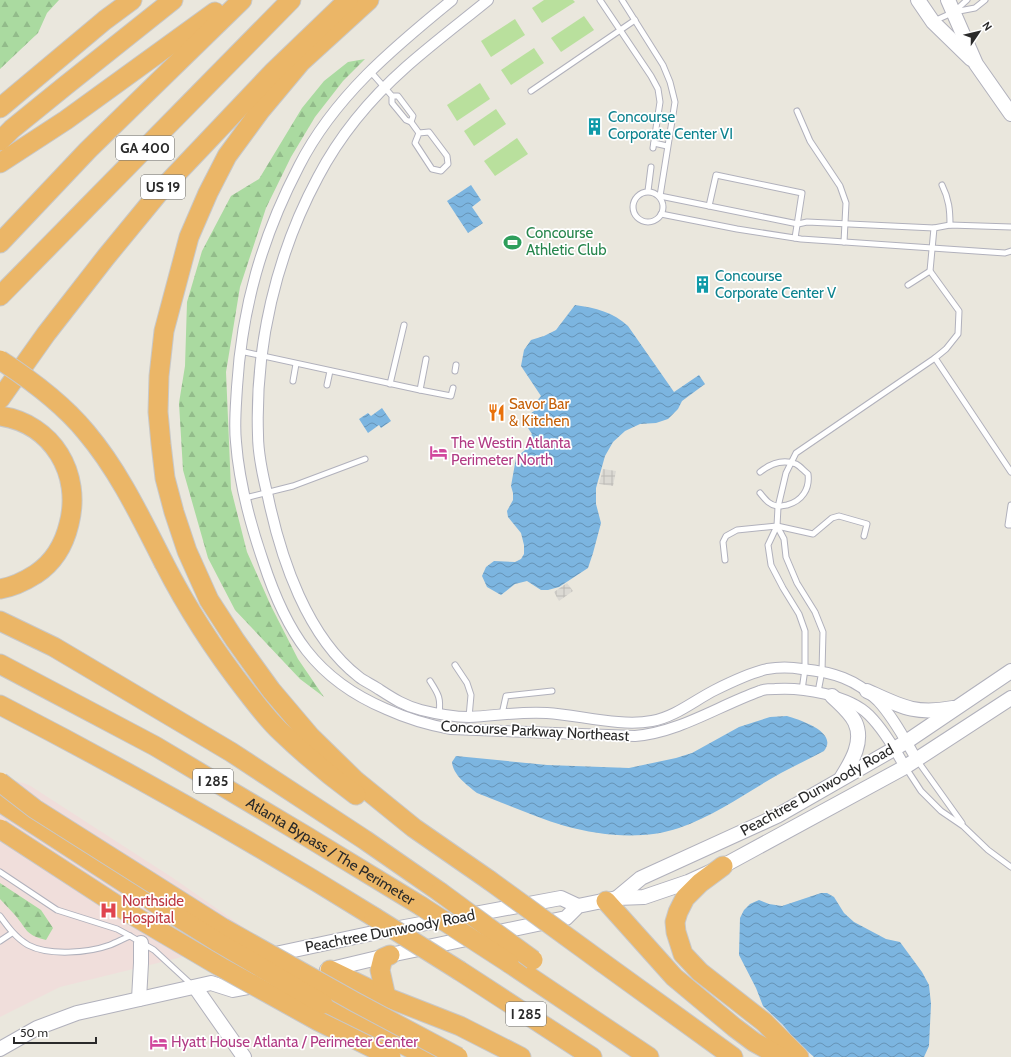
<svg xmlns="http://www.w3.org/2000/svg" width="1011" height="1057" font-family="Cabin,sans-serif">
<style>
.medical{fill:#f0dedb}
.forest{fill:url(#forest-firs)}
.pitch{fill:#b9e09d}
.plaza{fill:url(#plaza-grid)}
.water{fill:url(#water-waves)}
.lines{fill:none;stroke-linecap:round;stroke-linejoin:round}
.service-casing{stroke:#b1b1bc;stroke-width:7}
.minor-casing{stroke:#b1b1bc;stroke-width:12}
.secondary-casing{stroke:#b1b1bc;stroke-width:16}
.motorway-casing{stroke:#c8c8c8;stroke-width:21}
.service{stroke:#fff;stroke-width:5}
.minor{stroke:#fff;stroke-width:10}
.secondary{stroke:#fff;stroke-width:14}
.motorway{stroke:#ebb667;stroke-width:19}
.motorway-bridge-casing{stroke:#c8c8c8;stroke-width:21;stroke-linecap:butt}
.motorway-bridge{stroke:#ebb667;stroke-width:19}
.labels{text-anchor:middle;stroke-width:3.5;stroke-linejoin:round;paint-order:stroke}
.shield{fill:#fff;stroke:#6a6a6a;stroke-width:1}
.shield-label{font-size:14px;font-weight:bold;fill:#2a2a2a}
.culture-label{font-size:15px;fill:#0d838f;stroke:#fff;text-anchor:start}
.leisure-label{font-size:15px;fill:#27864d;stroke:#fff;text-anchor:start}
.food-label{font-size:15px;fill:#c56008;stroke:#fff;text-anchor:start}
.hotel-label{font-size:15px;fill:#b23c85;stroke:#fff;text-anchor:start}
.street-label{font-size:15px;fill:#2a2a2a;stroke:#fff}
.health-label{font-size:15px;fill:#be3a42;stroke:#fff;text-anchor:start}
</style>
<defs>
<pattern id="forest-firs" width="22" height="20" patternUnits="userSpaceOnUse"><rect width="22" height="20" fill="#aadaa0"/><path d="M5 1l3.5 6h-7zM16 11l3.5 6h-7z" fill="#92bb8a"/></pattern>
<pattern id="plaza-grid" width="8" height="8" patternUnits="userSpaceOnUse"><rect width="8" height="8" fill="#dbd9d3"/><path d="M0 4h8M4 0v8" fill="none" stroke="#bcbab5"/></pattern>
<pattern id="water-waves" width="16" height="10" patternUnits="userSpaceOnUse"><rect width="16" height="10" fill="#7cb5e0"/><path d="M0 5q4-4 8 0t8 0" fill="none" stroke="#6693b6"/></pattern>
</defs>
<rect width="100%" height="100%" fill="#eae7dd"/>
<path class="medical" d="M0 776 29 785 173 878 263 941 234 950 182 957 60 987 0 1017Z"/>
<g class="forest">
<path d="M0 0H59L47 13 38 33 0 69Z"/>
<path d="M365 59 343 81 315 117 291 157 266 208 240 287 226 372 231 489 247 552 271 606 298 659 324 697 300 679 235 610 208 558 183 470 179 403 185 366 187 302 202 251 231 196 259 179 302 108 324 81 348 62Z"/>
<path d="M0 883 41 910 53 928 46 940C25 935 27 929 15 915 10 910 5 904 0 899Z"/>
</g>
<g class="pitch">
<path d="M544 0H573L575 2 542 23 532 8Z"/>
<path d="M584 16 594 30 561 52 551 38Z"/>
<path d="M515 19 525 35 491 57 481 41Z"/>
<path d="M534 48 544 63 511 85 501 70Z"/>
<path d="M480 83 490 99 457 121 447 105Z"/>
<path d="M496 109 506 124 474 146 464 131Z"/>
<path d="M517 138 528 154 495 176 484 161Z"/>
</g>
<g class="plaza">
<path d="M603 469 616 471 613 486 599 484Z"/>
<path d="M567 583 573 591 559 601 554 592Z"/>
</g>
<g class="water">
<path d="M471 185 481 200 472 207 483 223 468 233 447 201Z"/>
<path d="M575 305C596 308 613 312 628 326L674 392 699 375 705 384 682 401 678 409 668 419 656 423 640 424 625 431 613 442 605 456 596 488V504L601 523 593 553 588 568 559 587 548 590H541L527 581 515 584 501 595 487 587 482 576 486 567 494 561 515 562 521 559 524 554V545L521 533 508 517 507 511 513 500V493L511 486 516 458 525 450 527 440 532 434 528 428 534 421 530 414 538 408 535 403 541 396 521 366 524 350 531 340 544 336 556 330Z"/>
<path d="M382 408 391 421 381 428 379 425 368 433 359 419 368 413 371 416Z"/>
<path d="M787 716C800 720 839 732 824 751 810 758 795 766 781 773 747 792 716 815 679 828 644 840 601 836 565 826 535 817 506 804 477 793 467 785 453 775 452 762L456 756 547 765 629 768 676 758 692 753 739 727 770 717Z"/>
<path d="M821 893H827L834 897 844 913 854 922 886 939 900 942 922 972 929 985 931 1004 929 1046 924 1057H814L795 1040 783 1025 763 1006 756 988 739 955 740 918 744 910 750 904 759 900 769 904 782 906Z"/>
</g>
<g class="lines">
<defs>
<g id="service">
<path d="M600 0 651 76 658 89 660 102 653 148"/>
<path d="M622 0 663 65 670 82 675 102 660 196 798 224 807 222 934 228 950 225 1011 227"/>
<path d="M955 11 967 0"/>
<path d="M934 21 954 12 975 8 985 0"/>
<path d="M370 71 392 96V103L406 120 411 122 413 116 398 96H392"/>
<path d="M531 91 635 20"/>
<path d="M797 111 810 141 840 186 846 203 844 242"/>
<path d="M411 122 419 133"/>
<path d="M429 132 447 156 448 164 441 171 432 169 415 143 419 133Z"/>
<path d="M654 143 667 146"/>
<path d="M942 185C949 199 950 210 950 225"/>
<path d="M648 191 651 167"/>
<circle cx="648" cy="207" r="15"/>
<path d="M709 206 716 175 802 193 795 238"/>
<path d="M661 214 737 229 801 239 1005 253 1011 251"/>
<path d="M934 228 930 271 959 311 958 334 946 349 935 358 1011 472"/>
<path d="M908 285 930 271"/>
<path d="M240 351 420 390"/>
<path d="M426 359 420 390 451 396 453 388"/>
<path d="M455 371 456 365"/>
<path d="M293 381 296 364"/>
<path d="M390 384 404 325"/>
<path d="M327 385 330 371"/>
<path d="M760 472C770 464 783 459 796 464 800 466 804 471 808 474 810 489 802 501 787 505 784 505 780 507 777 506 769 505 765 499 760 493"/>
<path d="M245 498 293 486 365 459"/>
<path d="M1011 505 1008 525H1011"/>
<path d="M777 526 784 539 786 557 797 583 815 612 823 632 822 671 818 692"/>
<path d="M725 560 723 542 726 536 737 530 777 526 813 534 832 518 839 516 867 524 864 536"/>
<path d="M455 665 467 683 471 695 469 717"/>
<path d="M430 681C439 695 441 698 439 715"/>
<path d="M802 690 805 669V631L799 614 783 588 771 565 768 545 777 526 778 507 786 473 796 453 935 358"/>
<path d="M502 714 506 696 552 691"/>
<path d="M917 760 962 823"/>
<path d="M906 768 921 791 941 811 963 826 988 850 1011 867"/>
<path d="M0 872 57 910 117 929 130 936 154 950 192 985"/>
<path d="M0 916C8 927 16 938 28 945 49 956 88 953 110 945 117 942 123 939 130 936"/>
<path d="M0 941 12 933"/>
</g>
<g id="minor">
<path d="M452 0C393 48 334 97 299 166 262 237 242 307 237 387 236 405 234 424 236 442 239 482 250 523 263 561 286 632 315 679 386 709 408 719 428 725 451 729L635 736C680 732 718 706 760 691 764 689 770 689 775 689 802 687 849 695 869 715 884 730 895 749 905 767"/>
<path d="M488 0C461 22 432 44 406 67 371 98 340 135 318 177 276 255 255 346 258 435 258 456 263 477 268 497 281 559 307 637 359 677 364 681 371 684 377 688 391 697 404 706 421 710 437 714 453 717 469 717 495 716 521 711 547 713 579 715 620 727 652 721 675 717 695 700 715 690 731 682 750 673 767 669 779 667 790 667 802 669 833 672 856 679 878 701 894 718 905 740 917 760"/>
</g>
<g id="secondary">
<path d="M918 0 933 22 971 59"/>
<path d="M948 0 976 64 1011 114"/>
<path d="M867 691C902 707 915 715 953 708"/>
<path d="M832 696C840 704 850 712 855 722 864 741 852 761 842 777"/>
<path d="M617 898 641 878 777 816 906 742 1011 671"/>
<path d="M266 956 378 932 561 898 578 906"/>
<path d="M327 970 390 955 566 918 578 906 617 898 644 897 688 882 723 866 905 767 1011 698"/>
<path d="M195 987 244 1057"/>
<path d="M139 999 141 963V943"/>
<path d="M0 1049 37 1028 77 1013 211 983 233 990 259 985"/>
</g>
<g id="motorway">
<path d="M369 0 301 62 260 111 227 156 208 193 189 237 164 331 159 376 158 412 161 444 165 478 174 512 187 551 209 600 235 640 271 690 310 736 356 781 414 828 489 880"/>
<path d="M0 108 105 20 132 0"/>
<path d="M0 141 12 129 65 86 173 0"/>
<path d="M0 163 66 120 215 12"/>
<path d="M0 243 88 150 242 0"/>
<path d="M0 296 291 0"/>
<path d="M0 399 46 334 106 257 161 190 274 71 348 0"/>
<path d="M0 416C53 424 82 474 69 524 64 545 54 562 36 574 25 581 13 587 0 589"/>
<path d="M164 563C187 608 214 650 246 691 257 705 268 720 281 732 305 755 330 776 356 795"/>
<path d="M0 621 54 647 231 752 365 840 440 892"/>
<path id="s1" d="M0 664 155 746 306 836 421 906"/>
<path d="M0 705C128 771 252 841 374 917"/>
<path d="M0 802 160 906"/>
<path d="M723 866 700 883 685 898 678 912 675 922 676 932 683 954 700 972 764 1022 799 1057"/>
<path d="M606 901 674 977 734 1027 754 1042 781 1057"/>
<path d="M509 963 649 1057"/>
<path d="M603 963 733 1057"/>
<path d="M330 970 386 997 460 1026 521 1057"/>
<path d="M460 971 592 1057"/>
<path d="M386 997 380 970 383 958 390 955"/>
<path d="M323 1004 428 1057"/>
</g>
</defs>
<use href="#service" class="service-casing"/>
<use href="#minor" class="minor-casing"/>
<use href="#secondary" class="secondary-casing"/>
<use href="#motorway" class="motorway-casing"/>
<use href="#service" class="service"/>
<use href="#minor" class="minor"/>
<use href="#secondary" class="secondary"/>
<use href="#motorway" class="motorway"/>
<defs>
<g id="motorway-bridge">
<path d="M0 360C31 380 63 404 86 432 119 471 141 518 164 563"/>
<path d="M0 782 35 809 223 928 355 1002 458 1057"/>
<path d="M0 829 129 913 219 966 318 1021 391 1057"/>
<path d="M489 880 603 963"/>
<path d="M440 892 533 960"/>
<path d="M160 906 216 941 323 1004"/>
<path d="M421 906 509 963"/>
<path d="M374 917 460 971"/>
</g>
</defs>
<use href="#motorway-bridge" class="motorway-bridge-casing"/>
<use href="#motorway-bridge" class="motorway-bridge"/>
</g>
<defs>
<symbol id="building-bare" viewBox="-9 -9 18 18"><path d="M-4-6H4V6H1V3H-1V6H-4ZM-2.5-4.3h1.7v1.8h-1.7ZM.8-4.3h1.7v1.8H.8ZM-2.5-1h1.7V.8h-1.7ZM.8-1h1.7V.8H.8Z" fill="#0f9aa8" stroke="#fff" stroke-width="2.5" paint-order="stroke"/></symbol>
<symbol id="stadium-bare" viewBox="-9 -9 18 18"><path d="M0-5a6.5 5 0 1 0 0 10a6.5 5 0 1 0 0-10ZM-3.5-1.8h7v3.6h-7Z" fill="#2e9e5b" stroke="#fff" stroke-width="2.5" paint-order="stroke"/></symbol>
<symbol id="restaurant-bare" viewBox="-9 -9 18 18"><path d="M-5-6h1v4h1v-4h1v4h1v-4h1v5L-1.5 .5V6h-2V.5L-5-1ZM5-6V6H3V1.5H1.5Q1.5-4 5-6Z" fill="#e8710a" stroke="#fff" stroke-width="2.5" paint-order="stroke"/></symbol>
<symbol id="hotel-bare" viewBox="-9 -9 18 18"><path d="M-6-4.5h1.5V1H6V5H4.5V3h-9V5H-6ZM-4 0a1.8 1.8 0 1 1 3.6 0ZM.5 0V-2.5h3Q6-2.5 6 0Z" fill="#d1479c" stroke="#fff" stroke-width="2.5" paint-order="stroke"/></symbol>
<symbol id="hospital-bare" viewBox="-9 -9 18 18"><path d="M-5-5h3v3.5h4V-5h3V5h-3V1.5h-4V5h-3Z" fill="#e0444e" stroke="#fff" stroke-width="2.5" paint-order="stroke"/></symbol>
</defs>
<g fill-rule="evenodd">
<use href="#building-bare" x="582" y="114" width="25" height="25"/>
<use href="#stadium-bare" x="500" y="230" width="25" height="25"/>
<use href="#building-bare" x="690" y="272" width="25" height="25"/>
<use href="#restaurant-bare" x="484" y="400" width="25" height="25"/>
<use href="#hotel-bare" x="426" y="440" width="25" height="25"/>
<use href="#hospital-bare" x="96" y="898" width="25" height="25"/>
<use href="#hotel-bare" x="146" y="1030" width="25" height="25"/>
</g>
<g class="labels">
<g class="shield">
<rect x="116" y="136" width="58" height="24" rx="3"/>
<rect x="141" y="175" width="44" height="24" rx="3"/>
<rect x="193" y="769" width="40" height="24" rx="3"/>
<rect x="506" y="1002" width="40" height="24" rx="3"/>
</g>
<g class="shield-label">
<text x="145" y="153">GA 400</text>
<text x="163" y="192">US 19</text>
<text x="213" y="786">I 285</text>
<text x="526" y="1019">I 285</text>
</g>
<g class="culture-label">
<text x="608" y="122">Concourse<tspan x="608" dy="17">Corporate Center VI</tspan></text>
<text x="715" y="281">Concourse<tspan x="715" dy="17">Corporate Center V</tspan></text>
</g>
<g class="leisure-label">
<text x="526" y="238">Concourse<tspan x="526" dy="17">Athletic Club</tspan></text>
</g>
<g class="food-label">
<text x="509" y="409">Savor Bar<tspan x="509" dy="17">&amp; Kitchen</tspan></text>
</g>
<g class="hotel-label">
<text x="451" y="448">The Westin Atlanta<tspan x="451" dy="17">Perimeter North</tspan></text>
<text x="171" y="1047">Hyatt House Atlanta / Perimeter Center</text>
</g>
<g class="street-label">
<text transform="translate(535 731) rotate(3)" y="5">Concourse Parkway Northeast</text>
<text transform="translate(817 790) rotate(-29)" y="5">Peachtree Dunwoody Road</text>
<text dy="5" stroke="none"><textPath href="#s1" startOffset="380">Atlanta Bypass / The Perimeter</textPath></text>
<text transform="translate(390 931) rotate(-11)" y="5">Peachtree Dunwoody Road</text>
</g>
<g class="health-label">
<text x="122" y="906">Northside<tspan x="122" dy="17">Hospital</tspan></text>
</g>
</g>
<g transform="translate(979 32) rotate(55)" stroke="#ffffff" stroke-width="3" paint-order="stroke">
<path d="M0-3L7 15L0 10L-7 15Z" fill="#2a2a2a"/>
<text y="-6" font-size="11" font-weight="bold" text-anchor="middle" fill="#2a2a2a">N</text>
</g>
<path d="M14 1037v6h82v-6" fill="none" stroke="#2a2a2a" stroke-width="2"/>
<text x="20" y="1037" font-size="12" fill="#2a2a2a" stroke="#ffffff" stroke-width="3" paint-order="stroke">50 m</text>
</svg>
